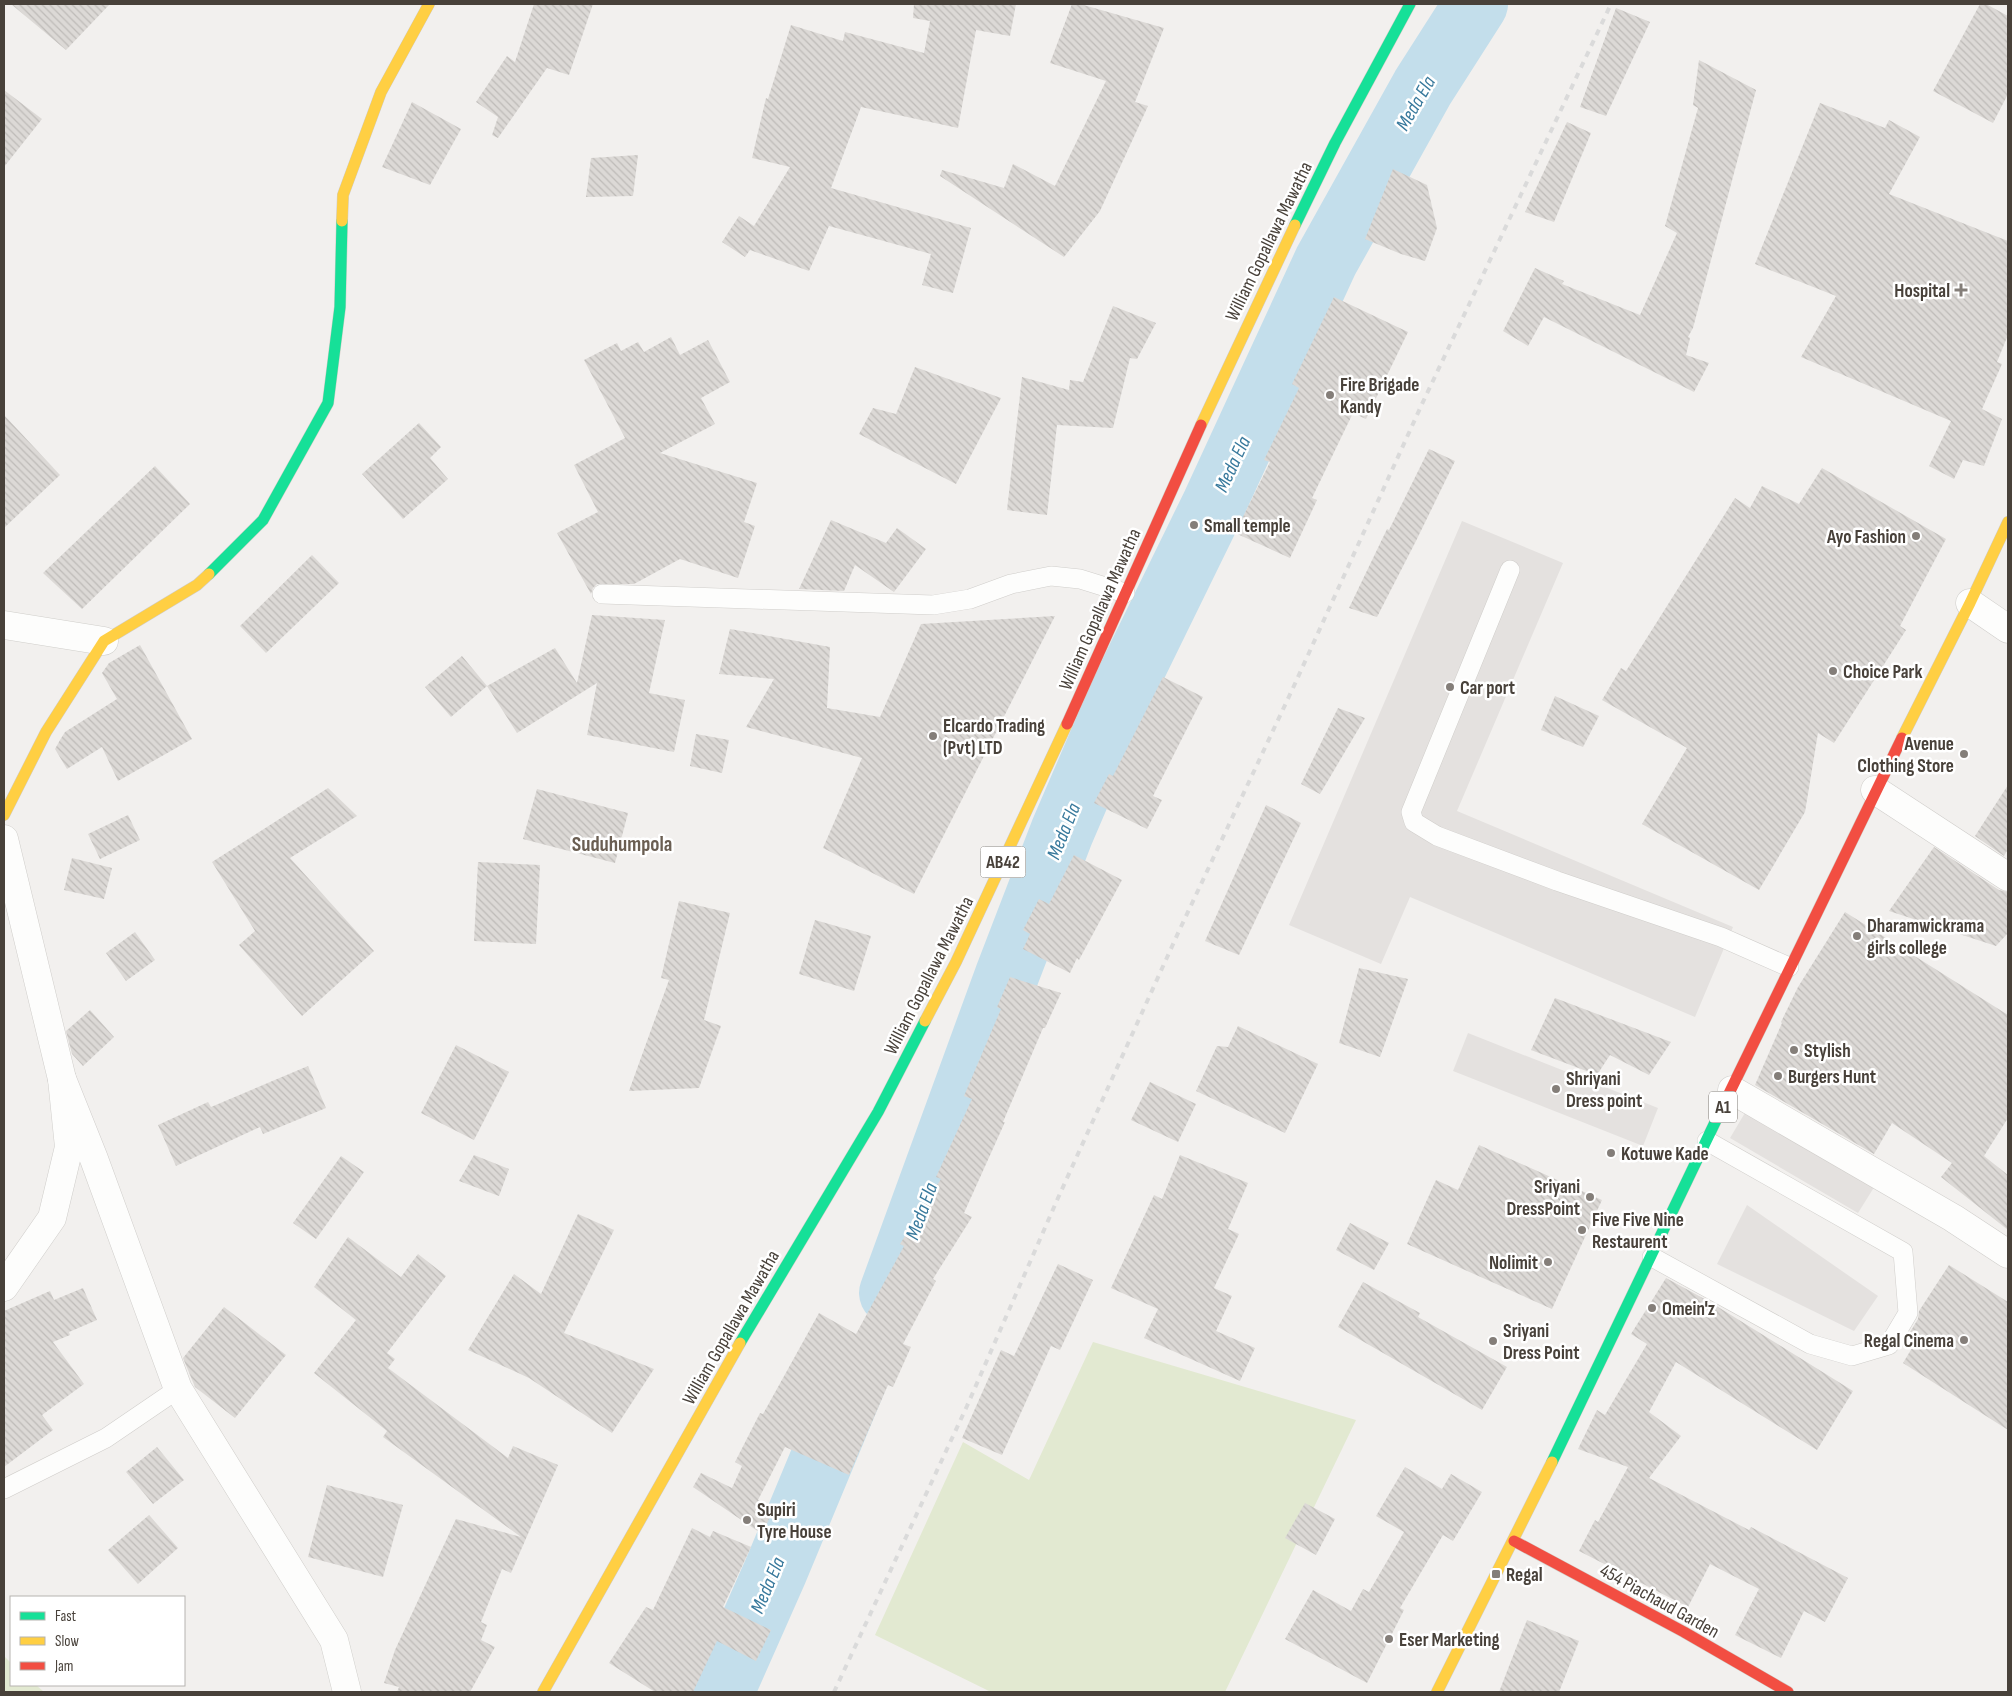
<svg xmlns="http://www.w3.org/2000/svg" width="2012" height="1696" font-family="'Sofia Sans Condensed',sans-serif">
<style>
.green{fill:#e2e9d1}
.parking{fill:#e4e1df}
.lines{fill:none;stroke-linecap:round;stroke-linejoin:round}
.river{stroke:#c3deeb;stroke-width:64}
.building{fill:url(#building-back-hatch)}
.lane-casing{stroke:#d0cecb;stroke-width:20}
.street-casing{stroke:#d0cecb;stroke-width:29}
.fast-casing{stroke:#d0ccc5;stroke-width:12}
.slow-casing{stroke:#d0ccc5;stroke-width:12}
.jam-casing{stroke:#d0ccc5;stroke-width:12}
.lane{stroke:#fdfdfc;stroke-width:19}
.street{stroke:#fdfdfc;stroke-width:28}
.fast{stroke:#16e098;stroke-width:11}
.slow{stroke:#ffcf43;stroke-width:11}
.jam{stroke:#f24e42;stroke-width:11}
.rail{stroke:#dadada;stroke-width:4;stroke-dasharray:6 6;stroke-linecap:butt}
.poi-dot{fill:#847e79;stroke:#fff;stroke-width:2}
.labels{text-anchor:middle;stroke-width:5;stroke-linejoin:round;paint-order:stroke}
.shield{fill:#fff;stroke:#7f7a75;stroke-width:1}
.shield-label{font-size:18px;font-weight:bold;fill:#48413a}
.street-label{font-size:19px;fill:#48413a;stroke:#fff}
.poi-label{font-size:19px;font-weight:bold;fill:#48413a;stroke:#fff;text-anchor:start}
.water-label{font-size:20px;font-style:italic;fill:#38799c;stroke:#fff}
.quarter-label{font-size:21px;font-weight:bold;fill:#6a5e52;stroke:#fff}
</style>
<defs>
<pattern id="building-back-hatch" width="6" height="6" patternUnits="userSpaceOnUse" patternTransform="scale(1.25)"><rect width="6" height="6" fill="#dcd9d6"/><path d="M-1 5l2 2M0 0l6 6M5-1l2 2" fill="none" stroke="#bebbb8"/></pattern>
</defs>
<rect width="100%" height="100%" fill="#f2f0ee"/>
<g class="green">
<path d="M1093 1342 1356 1420 1225 1692H991L875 1635 963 1442 1029 1480Z"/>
<path d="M4 1656 11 1663V1685H36L44 1692H4Z"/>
</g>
<g class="parking">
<path d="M1462 521 1563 563 1457 811 1733 927 1695 1017 1410 897 1381 964 1289 925Z"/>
<path d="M1468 1033 1658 1108 1643 1146 1453 1071Z"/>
<path d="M1749 1106 1878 1181 1858 1213 1730 1138Z"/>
<path d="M1747 1205 1878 1296 1854 1331 1717 1264Z"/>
</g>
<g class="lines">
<g class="river">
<path d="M891 1293 1007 975 1062 832 1123 690 1214 504 1326 261 1423 87 1476 4"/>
<path d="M722 1692 776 1570 855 1380"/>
</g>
</g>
<g class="building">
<path d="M11 4H110L66 50Z"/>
<path d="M534 4H593L569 75 547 68 498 138 492 135 498 117 476 102 507 56 515 62Z"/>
<path d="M914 4H1016L1010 36 976 30 958 128 861 107 831 188 971 228 953 293 922 285 931 254 829 226 809 271 750 250 745 257 722 242 739 216 754 226 790 167 752 158 766 98 768 99 791 25 843 41 845 32 924 53 930 21 913 18Z"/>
<path d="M1072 4H1080L1164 28 1135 102 1148 106 1100 211 1064 257 940 176 942 170 1004 188 1013 164 1055 186 1106 81 1050 63Z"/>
<path d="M1980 4H1986L2008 16V94L1993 123 1933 91Z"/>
<path d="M1616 8 1650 22 1606 116 1580 107Z"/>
<path d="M1699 60 1756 90 1693 328 1688 337 1690 338 1686 355 1709 363 1694 392 1544 317 1528 346 1503 331 1535 268 1564 281 1562 284 1640 315 1677 233 1665 226 1698 108 1693 105Z"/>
<path d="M4 90 42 119 4 167Z"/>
<path d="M412 102 461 129 430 185 382 167Z"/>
<path d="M1820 103 1885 128 1889 120 1920 137 1889 194 2008 241V335L1997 362 2002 364 1982 409 2002 419 1984 466 1963 460 1954 479 1929 466 1951 421 1801 357 1836 296 1755 264Z"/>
<path d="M1567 122 1591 133 1554 222 1525 212Z"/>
<path d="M638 155 633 196 586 197 591 158Z"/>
<path d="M1393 169 1427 185 1437 228 1425 261 1401 254 1365 239Z"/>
<path d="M1334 297 1408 332 1366 419 1353 413 1312 498 1317 500 1290 558 1235 533 1270 462 1264 460 1299 388 1292 384Z"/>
<path d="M1113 306 1156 323 1137 359 1130 358 1113 428 1057 425 1047 515 1007 510 1022 377 1069 390 1070 380 1083 382Z"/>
<path d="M671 337 680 355 708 340 730 382 701 398 715 424 660 453 757 483 744 522 755 526 738 578 680 559 634 584H597L593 588 591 594 557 533 598 512 574 465 625 438 584 360 617 343 621 351 638 342 644 352Z"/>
<path d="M915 367 1001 398 956 484 859 434 873 408 896 414Z"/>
<path d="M4 415 60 475 4 528Z"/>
<path d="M419 423 441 447 430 458 448 479 403 519 362 474Z"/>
<path d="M1429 449 1455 461 1416 541 1377 617 1349 608 1387 529 1389 530Z"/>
<path d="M155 466 190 504 82 609 43 573Z"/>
<path d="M1822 468 1946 539 1900 626 1906 630 1834 743 1818 733 1805 812 1759 890 1642 824 1687 748 1602 700 1621 668 1626 671 1735 498 1750 508 1762 486 1799 504Z"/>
<path d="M831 520 886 543 897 528 926 549 894 592 855 565 844 591 799 589Z"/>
<path d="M312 555 339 583 266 653 240 626Z"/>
<path d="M592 615 665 620 649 693 685 700 674 752 587 735 597 683 517 733 487 686 555 648 577 683Z"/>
<path d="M1055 616 914 894 823 848 862 758 746 727 774 679 719 674 730 629 830 647 827 708 880 717 921 624Z"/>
<path d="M140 645 192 739 118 781 102 747 67 769 55 749 60 740 65 732 117 699 102 673 109 663Z"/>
<path d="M462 656 487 686 451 717 425 687Z"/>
<path d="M1163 677 1203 697 1153 796 1162 800 1147 829 1094 803 1109 774 1113 776Z"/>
<path d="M1555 696 1599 716 1583 747 1541 730Z"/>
<path d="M1338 708 1365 718 1320 794 1301 784Z"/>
<path d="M696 734 729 740 722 773 690 766Z"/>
<path d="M2008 785V849L2004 856 1975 836Z"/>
<path d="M328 788 357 816 290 858 374 951 302 1016 239 945 255 931 212 862Z"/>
<path d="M537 789 628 813 615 863 523 839Z"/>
<path d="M1266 805 1301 823 1239 955 1205 941Z"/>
<path d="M128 815 140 840 100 859 88 834Z"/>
<path d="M1934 847 1999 890 2008 892V933L1996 946 1889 911Z"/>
<path d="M1074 855 1122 880 1079 960 1077 958 1070 973 1023 949 1030 934 1023 930 1039 899 1049 904Z"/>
<path d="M72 858 112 868 104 899 64 890Z"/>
<path d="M478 862 540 865 536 944 474 941Z"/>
<path d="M679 901 730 913 704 1020 721 1026 699 1088 629 1091 669 980 661 978Z"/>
<path d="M1845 912 2008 1015V1118L1984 1156 2008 1175V1230L1941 1177 1952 1163 1892 1123 1874 1154 1755 1085 1782 1023 1781 1022 1798 987Z"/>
<path d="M815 920 871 936 854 991 799 974Z"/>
<path d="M135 932 155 960 126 981 106 953Z"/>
<path d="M1359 968 1408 979 1380 1057 1339 1043Z"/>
<path d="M1010 977 1061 993 1045 1028H1043L1003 1122H1005L964 1213 972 1217 933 1279 936 1281 903 1344 911 1347 893 1387 888 1385 849 1475 785 1447 758 1500 775 1507 762 1534 693 1487 701 1473 732 1488 742 1466 735 1462 760 1413 763 1414 819 1313 856 1334 904 1246 900 1244 941 1179 936 1177 972 1099 964 1096 1001 1009 997 1007Z"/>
<path d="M1555 998 1671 1042 1649 1075 1610 1055 1597 1075 1531 1050Z"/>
<path d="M90 1010 114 1037 83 1066 72 1054 66 1031Z"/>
<path d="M1238 1026 1318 1064 1285 1133 1196 1091 1217 1046 1228 1047Z"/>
<path d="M456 1045 509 1072 474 1140 421 1113Z"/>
<path d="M308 1066 326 1108 263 1134 260 1127 176 1166 158 1125 208 1102 211 1107Z"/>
<path d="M1150 1082 1196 1104 1178 1142 1131 1120Z"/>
<path d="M1479 1145 1602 1200 1552 1309 1407 1244 1436 1180 1458 1190Z"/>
<path d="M474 1155 509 1169 499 1196 459 1181Z"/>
<path d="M1180 1155 1248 1183 1228 1229 1239 1234 1214 1288 1232 1296 1216 1331 1255 1348 1240 1381 1144 1338 1158 1309 1111 1288 1154 1195 1162 1199Z"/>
<path d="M341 1156 364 1172 316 1239 293 1223Z"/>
<path d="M578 1214 614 1230 564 1333 654 1369 612 1433 529 1378 468 1350 514 1274 541 1294Z"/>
<path d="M1350 1223 1389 1243 1374 1270 1336 1250Z"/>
<path d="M348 1237 401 1277 418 1254 446 1276 387 1353 395 1359 388 1368 508 1458 513 1446 558 1465 511 1573 502 1569 481 1622 487 1625 481 1640 495 1647 470 1692H397L399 1687 384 1683 395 1650 456 1519 521 1537 383 1437 387 1431 314 1373 356 1320 314 1287Z"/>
<path d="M1058 1264 1093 1280 1060 1350 1051 1346 1002 1455 962 1438 1001 1350 1014 1356Z"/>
<path d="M1949 1265 2008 1302V1430L1903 1363 1915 1343 1907 1337 1918 1319 1919 1311Z"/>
<path d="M1666 1278 1710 1302 1853 1391 1817 1450 1676 1362 1649 1412 1681 1436 1649 1478 1749 1530 1751 1527 1848 1578 1825 1622 1804 1611 1781 1658 1735 1635 1759 1589 1710 1564 1688 1607 1579 1551 1595 1520 1598 1522 1628 1467 1578 1449 1597 1410 1605 1415 1647 1344 1631 1334Z"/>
<path d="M1363 1282 1420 1313 1418 1317 1507 1367 1482 1410 1338 1327Z"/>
<path d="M83 1288 97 1320 69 1332 70 1335 53 1342 84 1384 42 1415 53 1430 4 1467V1311L50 1291 54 1300Z"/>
<path d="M224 1307 286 1355 235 1418 195 1387 183 1358Z"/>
<path d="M157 1447 184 1480 153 1504 126 1472Z"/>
<path d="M1405 1467 1442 1489 1451 1474 1482 1492 1453 1541 1443 1535 1400 1608 1404 1610 1367 1683 1285 1639 1313 1590 1351 1611 1363 1589 1369 1592 1404 1532 1376 1516Z"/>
<path d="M327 1485 403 1505 383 1577 308 1557Z"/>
<path d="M1305 1503 1335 1519 1316 1555 1285 1538Z"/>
<path d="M149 1515 178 1548 138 1584 108 1550Z"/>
<path d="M692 1528 710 1537 713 1531 751 1547 723 1607 771 1630 756 1661 717 1641 693 1692H655L609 1663 646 1607 653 1610Z"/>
<path d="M1527 1620 1579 1641 1559 1692H1499Z"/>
</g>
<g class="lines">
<defs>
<g id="lane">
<path d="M1510 570 1411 812 1414 822 1437 836 1557 881 1721 937 1789 967"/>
<path d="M602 594 933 605 970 599 1011 584 1051 576 1080 579 1125 593"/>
<path d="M1652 1257 1810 1344 1852 1356 1889 1345 1908 1313 1903 1252 1707 1141"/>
<path d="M4 1489 106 1438 178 1389"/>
</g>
<g id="street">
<path d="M1970 603 2008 629"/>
<path d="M4 625 104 641"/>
<path d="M1875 790 2008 877"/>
<path d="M4 839 62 1079 69 1147 52 1218 4 1287"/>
<path d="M62 1079 94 1159 178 1389 334 1640 347 1692"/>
<path d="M1732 1090 1953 1218 2008 1254"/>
</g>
<g id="fast">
<path d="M1295 225 1335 143 1410 4"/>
<path d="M209 574 263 520 328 403 340 307 342 221"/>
<path d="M740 1343 878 1112 925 1021"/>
<path d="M1552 1462 1720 1112"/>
</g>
<g id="slow">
<path d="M342 221 343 195 381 92 429 4"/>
<path d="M1201 425 1295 225"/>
<path d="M1902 738 1970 603 2008 522"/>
<path d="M4 815 46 732 104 641 197 585 209 574"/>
<path d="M925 1021 956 962 1067 724"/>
<path d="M543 1692 740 1343"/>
<path d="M1437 1692 1552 1462"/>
</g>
<g id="jam">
<path d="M1067 724 1201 425"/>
<path d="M1720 1112 1902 738"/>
<path d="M1514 1541 1684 1632 1788 1692"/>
</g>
</defs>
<use href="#lane" class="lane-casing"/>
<use href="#street" class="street-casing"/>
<use href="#fast" class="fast-casing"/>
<use href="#slow" class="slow-casing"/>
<use href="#jam" class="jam-casing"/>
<use href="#lane" class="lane"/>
<use href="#street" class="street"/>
<use href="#fast" class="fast"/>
<use href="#slow" class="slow"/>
<use href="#jam" class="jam"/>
<path class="rail" d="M834 1692 967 1406 1058 1198 1179 931 1293 688 1422 404 1611 4"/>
</g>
<g class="poi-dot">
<path d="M1958.5 282.5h5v5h5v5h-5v5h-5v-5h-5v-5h5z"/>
<circle cx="1330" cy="395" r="5"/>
<circle cx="1194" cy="525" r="5"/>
<circle cx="1916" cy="536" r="5"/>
<circle cx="1833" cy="671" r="5"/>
<circle cx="1450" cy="687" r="5"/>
<circle cx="933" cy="736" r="5"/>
<circle cx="1964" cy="754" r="5"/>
<circle cx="1857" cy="936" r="5"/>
<circle cx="1794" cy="1050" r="5"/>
<circle cx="1778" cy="1076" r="5"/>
<circle cx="1556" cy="1089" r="5"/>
<circle cx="1611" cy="1153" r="5"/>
<circle cx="1590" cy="1197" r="5"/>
<circle cx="1582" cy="1230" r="5"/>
<circle cx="1548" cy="1262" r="5"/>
<circle cx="1652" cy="1308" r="5"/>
<circle cx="1964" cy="1340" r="5"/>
<circle cx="1493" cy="1341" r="5"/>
<circle cx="747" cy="1520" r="5"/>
<rect x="1491" y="1569" width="10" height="10" rx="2.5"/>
<circle cx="1389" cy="1639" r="5"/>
</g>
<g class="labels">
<g class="shield">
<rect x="980.5" y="846.5" width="45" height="31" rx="4"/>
<rect x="1709" y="1091.5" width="28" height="31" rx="4"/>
</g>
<g class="shield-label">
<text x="1003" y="868">AB42</text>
<text x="1723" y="1113">A1</text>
</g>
<g class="street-label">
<text transform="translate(1268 241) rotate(-64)" y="7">William Gopallawa Mawatha</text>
<text transform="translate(1099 609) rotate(-66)" y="7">William Gopallawa Mawatha</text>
<text transform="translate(928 975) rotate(-63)" y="7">William Gopallawa Mawatha</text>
<text transform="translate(730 1327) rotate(-60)" y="7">William Gopallawa Mawatha</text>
<text transform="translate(1660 1600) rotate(29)" y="7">454 Piachaud Garden</text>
</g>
<g class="poi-label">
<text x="1950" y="297" text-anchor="end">Hospital</text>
<text x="1340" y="391">Fire Brigade<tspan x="1340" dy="22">Kandy</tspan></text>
<text x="1204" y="532">Small temple</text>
<text x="1906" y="543" text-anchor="end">Ayo Fashion</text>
<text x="1843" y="678">Choice Park</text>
<text x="1460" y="694">Car port</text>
<text x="943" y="732">Elcardo Trading<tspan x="943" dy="22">(Pvt) LTD</tspan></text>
<text x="1954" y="750" text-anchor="end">Avenue<tspan x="1954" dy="22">Clothing Store</tspan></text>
<text x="1867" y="932">Dharamwickrama<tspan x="1867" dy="22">girls college</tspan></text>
<text x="1804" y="1057">Stylish</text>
<text x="1788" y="1083">Burgers Hunt</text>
<text x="1566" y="1085">Shriyani<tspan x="1566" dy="22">Dress point</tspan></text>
<text x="1621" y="1160">Kotuwe Kade</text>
<text x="1580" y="1193" text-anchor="end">Sriyani<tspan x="1580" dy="22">DressPoint</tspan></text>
<text x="1592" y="1226">Five Five Nine<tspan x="1592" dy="22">Restaurent</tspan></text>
<text x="1538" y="1269" text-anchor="end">Nolimit</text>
<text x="1662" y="1315">Omein'z</text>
<text x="1503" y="1337">Sriyani<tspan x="1503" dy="22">Dress Point</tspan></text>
<text x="1954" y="1347" text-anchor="end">Regal Cinema</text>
<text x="757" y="1516">Supiri<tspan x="757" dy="22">Tyre House</tspan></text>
<text x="1506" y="1581">Regal</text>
<text x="1399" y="1646">Eser Marketing</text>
</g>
<g class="water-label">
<text transform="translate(1415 103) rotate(-60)" y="7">Meda Ela</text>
<text transform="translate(1232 464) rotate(-65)" y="7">Meda Ela</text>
<text transform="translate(1063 831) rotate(-68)" y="7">Meda Ela</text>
<text transform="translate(921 1211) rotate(-70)" y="7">Meda Ela</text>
<text transform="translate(767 1585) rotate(-67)" y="7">Meda Ela</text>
</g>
<g class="quarter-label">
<text x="622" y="851">Suduhumpola</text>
</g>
</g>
<rect width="2012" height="1696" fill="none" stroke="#48413a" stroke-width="10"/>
<rect x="10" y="1596" width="175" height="90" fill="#ffffff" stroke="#b6b3b0"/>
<rect x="20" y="1612" width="25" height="8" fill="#16e098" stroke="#b6b3b0"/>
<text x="55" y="1621" font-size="15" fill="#48413a">Fast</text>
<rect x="20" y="1637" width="25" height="8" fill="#ffcf43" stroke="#b6b3b0"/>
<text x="55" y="1646" font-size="15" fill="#48413a">Slow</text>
<rect x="20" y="1662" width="25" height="8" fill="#f24e42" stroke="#b6b3b0"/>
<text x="55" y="1671" font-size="15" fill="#48413a">Jam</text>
</svg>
